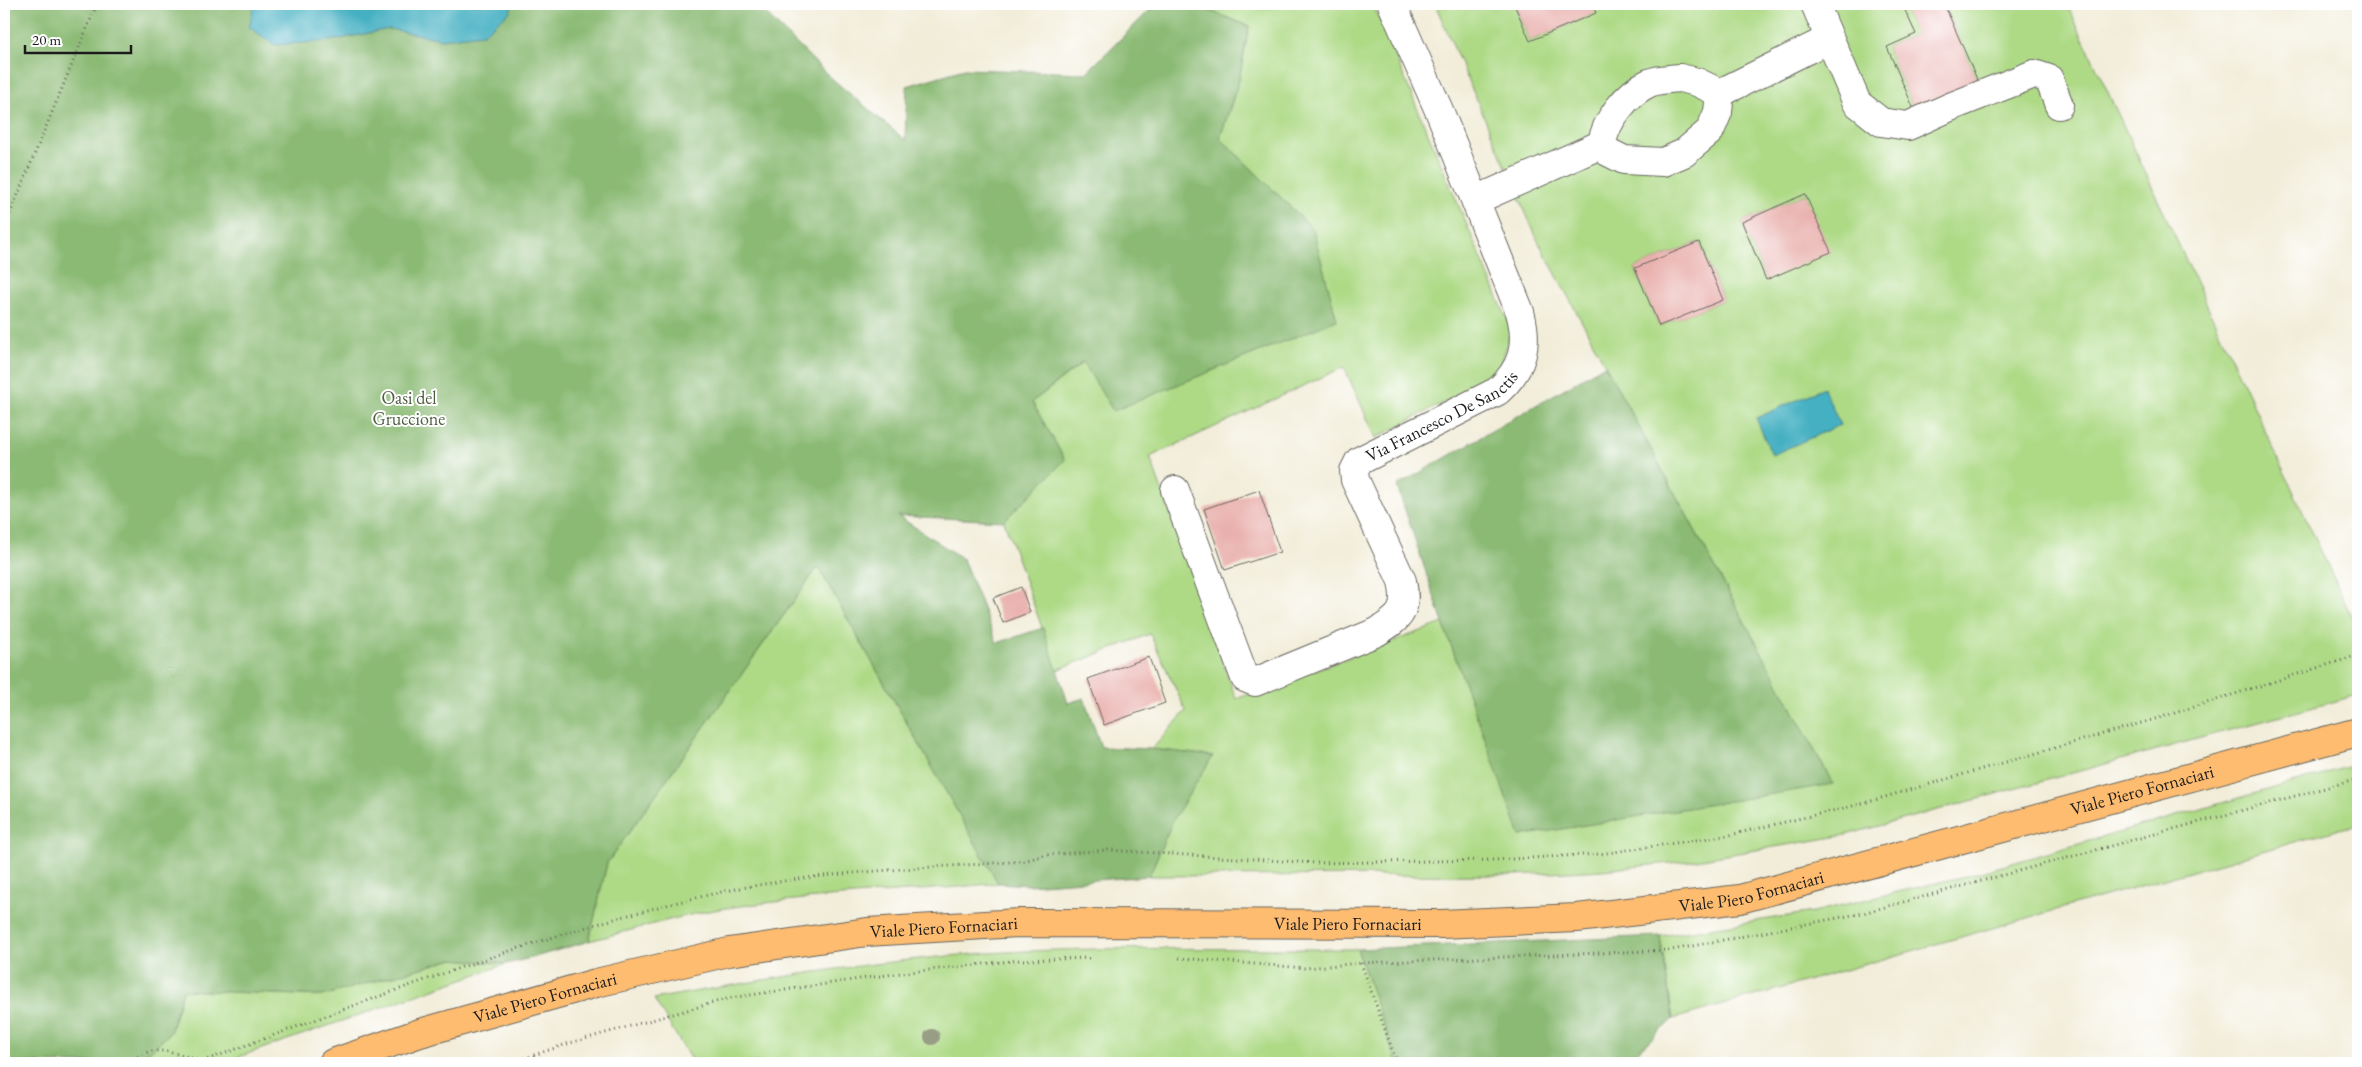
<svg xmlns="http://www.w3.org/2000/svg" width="2362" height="1067" font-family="'EB Garamond',serif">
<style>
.green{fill:#aeda86;stroke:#657b51;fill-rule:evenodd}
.forest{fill:#8aba73;stroke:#536b48}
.water{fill:#44b0c2;stroke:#30666f}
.building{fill:#e9b1ae}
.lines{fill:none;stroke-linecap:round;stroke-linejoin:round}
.minor-casing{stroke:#67655e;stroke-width:30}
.primary-casing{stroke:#67655e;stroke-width:30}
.path{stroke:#67655e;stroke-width:3;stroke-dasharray:1 4;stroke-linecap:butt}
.minor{stroke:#fff;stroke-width:28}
.primary{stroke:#febc70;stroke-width:28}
.tree{fill:#989e85}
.labels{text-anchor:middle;stroke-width:4;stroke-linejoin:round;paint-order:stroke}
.park-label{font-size:18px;fill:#4f5e41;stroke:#fff}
.street-label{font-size:18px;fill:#1c1c1c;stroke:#fff}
</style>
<rect width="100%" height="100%" fill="#fff"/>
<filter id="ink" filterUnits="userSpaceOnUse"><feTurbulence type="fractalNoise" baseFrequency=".02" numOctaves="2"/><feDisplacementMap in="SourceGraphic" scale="10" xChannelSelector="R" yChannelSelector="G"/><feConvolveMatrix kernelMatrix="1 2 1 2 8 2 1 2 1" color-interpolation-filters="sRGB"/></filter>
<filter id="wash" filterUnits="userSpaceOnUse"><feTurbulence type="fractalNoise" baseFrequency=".0096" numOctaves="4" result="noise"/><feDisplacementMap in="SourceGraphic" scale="20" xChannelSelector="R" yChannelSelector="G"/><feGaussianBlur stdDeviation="1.12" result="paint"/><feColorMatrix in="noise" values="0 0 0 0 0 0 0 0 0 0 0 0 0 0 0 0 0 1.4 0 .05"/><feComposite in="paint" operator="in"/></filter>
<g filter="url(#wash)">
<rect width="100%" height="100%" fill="#f2edd9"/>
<g class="green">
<path d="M1192 4H1373L1510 326 1507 346 1496 375 1376 438 1344 367 1150 457 1236 699 1443 623 1472 703 1832 783 1538 241 1435 4H1514L1530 41 1595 13 1592 4H1902L1916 34 1887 47 1916 114 1980 86 1944 4H2067L2354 622 2358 632V695L1846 835 1690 861 1602 870 1516 875 1149 876 1173 820 1212 756 1152 749 1186 711 1150 634 1057 670 1004 521 1065 460 1032 402 1084 362 1313 229 1220 138 1239 80 1249 26ZM1805 194 1830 252 1766 279 1742 222ZM1699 242 1723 300 1659 326 1635 268Z"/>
<path d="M818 567 998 883C908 893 816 895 726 908 680 915 634 930 589 941L607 863Z"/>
<path d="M2358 764V824L1673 1019 1660 936 1813 912 1974 874Z"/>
<path d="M1357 949 1398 1063H693L654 999C748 982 842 966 938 957 1075 944 1219 950 1357 949Z"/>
<path d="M453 959 506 964 221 1063H124L150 1051 170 1033 183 990 322 996Z"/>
</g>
<g class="forest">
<path d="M4 4H756L830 77 905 140 907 86 964 69 1086 73 1156 4H1192L1249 26 1239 80 1220 138 1313 229 1337 320 1113 411 1083 362 1032 402 1065 460 1004 521 898 516 963 559 997 643 1043 628 1068 703 1084 698 1101 747 1152 749 1213 756 1173 820 1149 876 1028 885 998 883 818 567 607 863 589 941 535 957 506 964 453 959 322 996 183 990 170 1033 150 1051 124 1063H4Z"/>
<path d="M1605 365 1833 784 1520 836 1443 623 1397 486Z"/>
<path d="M1660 936 1673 1019 1625 1063H1397L1357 949Z"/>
</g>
<g class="water">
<path d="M254 4H511V11L483 34 442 39 389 29 330 41 275 45 249 27Z"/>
<path d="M1824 388 1840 425 1772 455 1756 418Z"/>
</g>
<g id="blocks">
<g class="building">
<path d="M1514 4H1592L1596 13 1530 41Z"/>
<path d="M1902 4H1944L1980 86 1916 114 1887 47 1916 34Z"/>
<path d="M1805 194 1831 252 1766 280 1742 222Z"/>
<path d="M1699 242 1723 300 1659 326 1635 268Z"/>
<path d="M1259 490 1280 552 1225 570 1204 509Z"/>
<path d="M1021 587 1030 612 1003 623 993 598Z"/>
<path d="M1149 657 1165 703 1104 725 1088 679Z"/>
</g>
</g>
</g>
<g filter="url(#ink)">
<use href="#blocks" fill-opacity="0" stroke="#67655e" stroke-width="1"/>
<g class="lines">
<defs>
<g id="minor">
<path d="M1815 4 1857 103 1881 122 1908 126 1950 107 2034 74 2049 79 2059 105"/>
<path d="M1680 78 1697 82 1720 93 1718 112 1710 131 1684 153 1663 162 1624 160 1608 152 1602 144C1605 121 1627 93 1649 83 1659 79 1670 79 1680 78Z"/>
<path d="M1720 93 1829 39"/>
<path d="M1476 200 1602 144"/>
<path id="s1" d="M1175 490 1245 678 1255 682 1377 632C1401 617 1408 611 1402 581L1355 480 1354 471 1359 461 1498 391C1523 368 1529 345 1520 312L1441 115 1392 4"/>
</g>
<g id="primary">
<path id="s2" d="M333 1063 420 1033 596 983 729 952 867 932 1018 923 1441 924 1577 918 1740 899 2358 732"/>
</g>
</defs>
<use href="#minor" class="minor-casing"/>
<use href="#primary" class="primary-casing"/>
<g class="path">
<path d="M4 6 9 4"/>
<path d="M4 228 97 4"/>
<path d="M1179 958 1305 968 1361 963 1672 950 1863 913 2358 779"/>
<path d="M1361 963 1397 1063"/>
<path d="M124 1063 150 1051H165L204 1061"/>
<path d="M198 1063C366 1002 533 935 708 895 811 871 918 869 1024 861L1045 855 1108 850 1315 863 1493 860 1600 854 1730 835 1857 805 2162 717 2358 655"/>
<path d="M510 1063 570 1043 730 998 901 973 1021 960 1092 958"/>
</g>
<use href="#minor" class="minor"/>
<use href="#primary" class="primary"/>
</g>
<circle class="tree" cx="932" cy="1037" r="8"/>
</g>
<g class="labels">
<g class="park-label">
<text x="409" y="404">Oasi del<tspan x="409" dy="21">Gruccione</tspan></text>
</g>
<g class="street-label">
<text dy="6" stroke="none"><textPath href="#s1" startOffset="632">Via Francesco De Sanctis</textPath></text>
<text dy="6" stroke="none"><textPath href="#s2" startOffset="1842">Viale Piero Fornaciari</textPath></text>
<text dy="6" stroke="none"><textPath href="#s2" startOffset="1438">Viale Piero Fornaciari</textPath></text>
<text dy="6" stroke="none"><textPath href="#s2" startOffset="1032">Viale Piero Fornaciari</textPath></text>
<text dy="6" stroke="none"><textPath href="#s2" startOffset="628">Viale Piero Fornaciari</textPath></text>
<text dy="6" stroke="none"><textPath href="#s2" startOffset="222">Viale Piero Fornaciari</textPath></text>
</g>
</g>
<rect width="2362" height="1067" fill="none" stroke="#fff" stroke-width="20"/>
<path d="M25 45v8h106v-8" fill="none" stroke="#1c1c1c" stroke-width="2.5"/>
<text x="32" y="45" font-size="15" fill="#1c1c1c" stroke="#ffffff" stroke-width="4" paint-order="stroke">20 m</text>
</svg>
